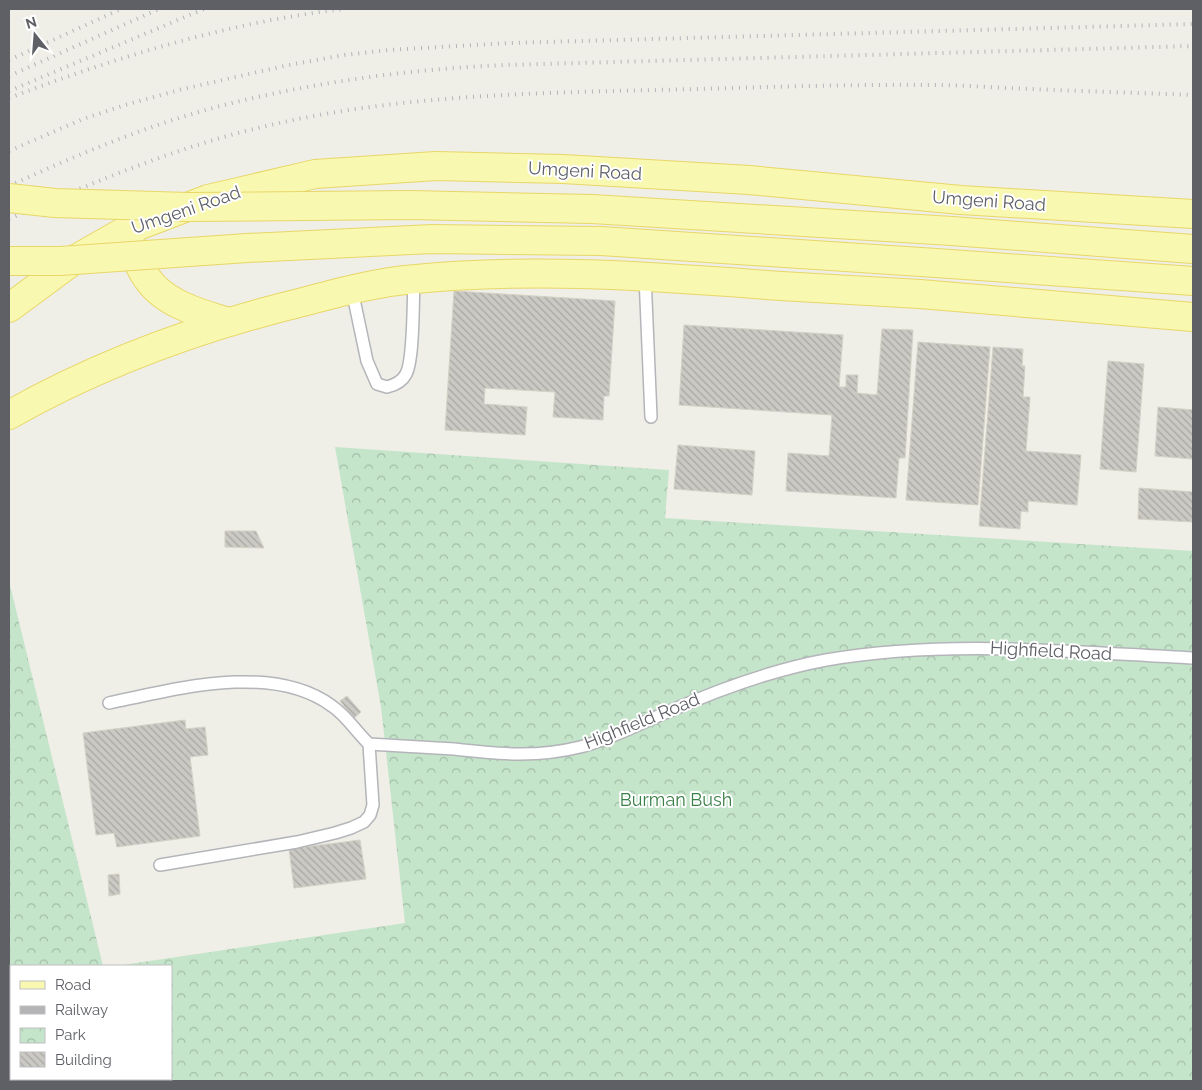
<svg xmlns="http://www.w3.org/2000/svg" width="1202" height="1090" font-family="Raleway,sans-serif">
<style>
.park{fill:url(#park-crowns)}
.building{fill:url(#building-back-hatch);stroke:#d4d1c5}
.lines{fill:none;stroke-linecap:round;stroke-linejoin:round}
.service-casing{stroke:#b4b5ba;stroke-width:14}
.primary-casing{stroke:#e8d767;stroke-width:30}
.service{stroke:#fff;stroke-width:11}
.primary{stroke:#f9f8b1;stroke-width:28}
.rail{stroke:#b4b4b6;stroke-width:4;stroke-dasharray:1 6;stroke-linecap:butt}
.primary-bridge-casing{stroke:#e8d767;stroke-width:30;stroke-linecap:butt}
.primary-bridge{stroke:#f9f8b1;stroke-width:28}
.labels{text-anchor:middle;stroke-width:4;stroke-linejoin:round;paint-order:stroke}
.street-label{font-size:18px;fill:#5e6066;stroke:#fff}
.park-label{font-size:18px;fill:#3b8048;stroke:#fff}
</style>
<defs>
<pattern id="park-crowns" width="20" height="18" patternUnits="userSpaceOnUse" patternTransform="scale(1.25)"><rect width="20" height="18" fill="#c5e5ca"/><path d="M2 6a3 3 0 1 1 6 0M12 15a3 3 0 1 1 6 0" fill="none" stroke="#a3bda8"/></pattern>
<pattern id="building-back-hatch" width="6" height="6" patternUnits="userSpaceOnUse" patternTransform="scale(1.25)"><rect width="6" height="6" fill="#cbc9c3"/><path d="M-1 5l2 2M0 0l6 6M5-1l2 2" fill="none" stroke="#a8a7a2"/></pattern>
</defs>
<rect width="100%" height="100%" fill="#efeee7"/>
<path class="park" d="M335 447 669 470 665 518 1193 551V1081H9V581L103 966H11V1079H171V966H116L405 923 381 707Z"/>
<g class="building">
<path d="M454 291 615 301 609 396H604L603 420 553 417 555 392 485 388 484 404 527 407 525 435 445 430Z"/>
<path d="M684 325 843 335 839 387H846V375H858L857 393 877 395 882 329 913 330 905 458H899L896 498 786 491 788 453 829 456 832 415 679 405Z"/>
<path d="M918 342 990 347 978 505 906 500Z"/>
<path d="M993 347 1023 349 1022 366H1025L1023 397H1030L1026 451 1081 455 1077 505 1028 501V512L1021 511 1020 529 979 526Z"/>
<path d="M1108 361 1144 364 1136 472 1100 469Z"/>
<path d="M1158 407 1193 410V459L1155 456Z"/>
<path d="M678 445 755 451 752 495 674 489Z"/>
<path d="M1139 488 1193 492V522L1138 519Z"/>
<path d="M225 531H256L264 548 225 547Z"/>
<path d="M347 696 361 712 354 718 340 701Z"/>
<path d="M185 720 186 729 205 727 208 755 190 757 200 836 117 847 114 833 96 835 83 733Z"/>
<path d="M360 840 366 879 294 888 289 849Z"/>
<path d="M119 874 120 894 109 896 108 875Z"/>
</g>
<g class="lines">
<defs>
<g id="service">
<path d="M645 276 651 417"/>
<path d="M352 290 367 361 377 384 387 387C395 385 402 382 406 374 414 360 413 298 414 279"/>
<path d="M109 703C176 689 272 662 332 706 347 716 356 732 369 744 398 746 426 747 454 749 498 754 536 758 580 747 612 739 640 723 670 711 720 689 772 670 826 660 947 639 1071 652 1193 658"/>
<path d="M160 865 297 842 335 833 351 828 364 822 370 815 373 805 369 744"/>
</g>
<g id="primary">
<path d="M952 231 1193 249"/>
<path d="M127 236C133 250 138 266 147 278 164 304 200 313 228 322"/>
<path d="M936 263 1193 281"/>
<path d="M9 308 74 260 125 231 208 199 315 174 436 166 563 169 749 180 961 200 1193 214"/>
<path d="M9 415C101 363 200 327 303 302 340 292 378 282 416 279 538 267 659 277 781 286 827 289 874 291 920 294 1011 301 1102 310 1193 317"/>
</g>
</defs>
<use href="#service" class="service-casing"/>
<use href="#primary" class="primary-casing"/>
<use href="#service" class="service"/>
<use href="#primary" class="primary"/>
<g class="rail">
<path d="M9 60 121 9"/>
<path d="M9 76 159 9"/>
<path d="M9 91 204 9"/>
<path d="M9 98C117 57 229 22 344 9"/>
<path d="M9 151 83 119 125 105 179 90 284 66 344 55 389 50 509 43 1193 24"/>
<path d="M9 186C81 153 155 122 232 103 322 81 413 69 505 65L1193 46"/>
<path d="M9 219C90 184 171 149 258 128 388 96 522 93 655 90 748 88 841 84 933 85 965 85 998 88 1030 89 1084 91 1139 93 1193 95"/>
</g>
<defs>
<g id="primary-bridge">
<path d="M9 198 55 203 188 207 410 205 592 209 952 231"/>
<path d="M9 261H60L247 248 432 239 601 241 936 263"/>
</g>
</defs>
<use href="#primary-bridge" class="primary-bridge-casing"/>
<use href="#primary-bridge" class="primary-bridge"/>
</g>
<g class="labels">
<g class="street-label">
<text transform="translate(585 171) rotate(3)" y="6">Umgeni Road</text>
<text transform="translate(989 201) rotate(4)" y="6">Umgeni Road</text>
<text transform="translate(186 210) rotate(-19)" y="6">Umgeni Road</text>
<text transform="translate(1051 651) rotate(3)" y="6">Highfield Road</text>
<text transform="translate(642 721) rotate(-22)" y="6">Highfield Road</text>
</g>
<g class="park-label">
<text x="676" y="806">Burman Bush</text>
</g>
</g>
<rect width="1202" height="1090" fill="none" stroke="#5e6066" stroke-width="20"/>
<rect x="10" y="965" width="162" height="115" fill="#ffffff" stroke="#bfbfc2"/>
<rect x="20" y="981" width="25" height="8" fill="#f9f8b1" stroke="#bfbfc2"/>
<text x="55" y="990" font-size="15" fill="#5e6066">Road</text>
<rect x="20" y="1006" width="25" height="8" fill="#b4b4b6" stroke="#bfbfc2"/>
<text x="55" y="1015" font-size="15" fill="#5e6066">Railway</text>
<rect x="20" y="1028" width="25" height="15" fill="url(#park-crowns)" stroke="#bfbfc2"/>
<text x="55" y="1040" font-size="15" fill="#5e6066">Park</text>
<rect x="20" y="1052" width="25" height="15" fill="url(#building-back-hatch)" stroke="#bfbfc2"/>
<text x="55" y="1065" font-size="15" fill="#5e6066">Building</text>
<g transform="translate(35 35) rotate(343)" stroke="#ffffff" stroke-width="4" paint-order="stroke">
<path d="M0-4L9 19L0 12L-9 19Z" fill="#5e6066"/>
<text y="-8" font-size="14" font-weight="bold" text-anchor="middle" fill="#5e6066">N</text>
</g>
</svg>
